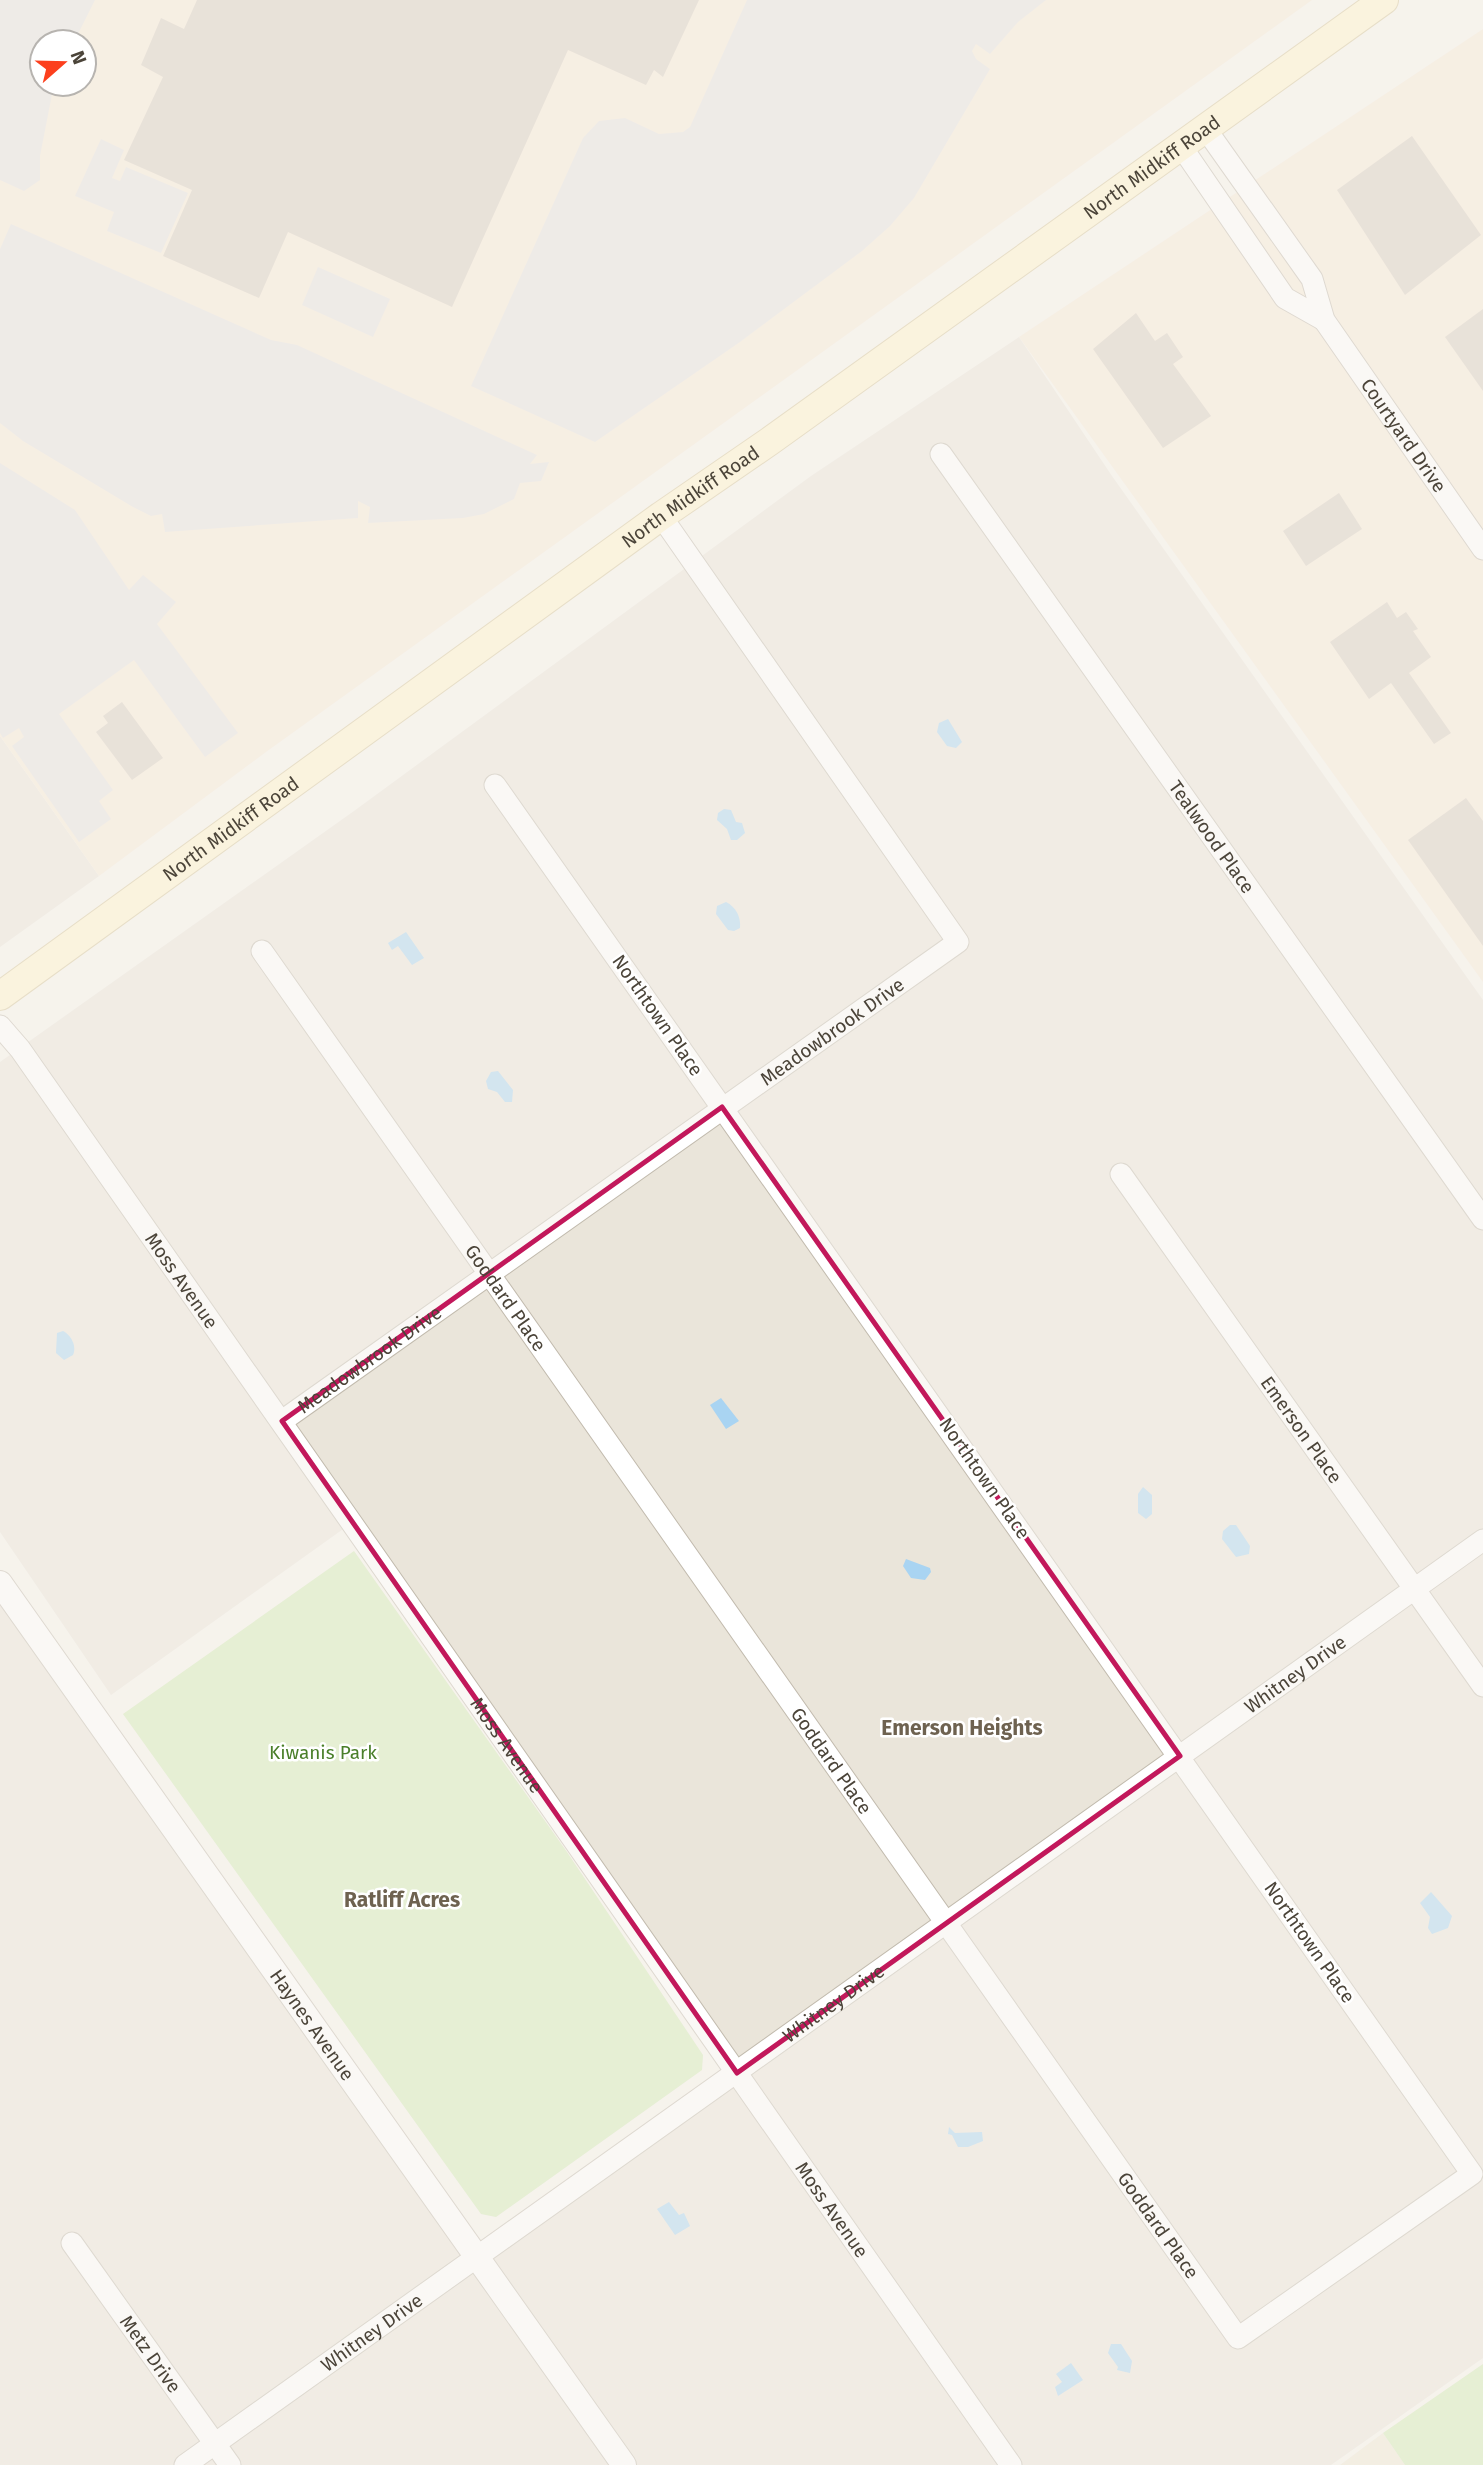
<svg xmlns="http://www.w3.org/2000/svg" width="1483" height="2465" font-family="'Fira Sans',sans-serif">
<style>
.residential{fill:#eae5da}
.commercial{fill:#f7ead8;fill-rule:evenodd}
.education{fill:#efe8d6}
.green{fill:#d2eab5}
.parking{fill:#e5e3e0}
.water{fill:#a9d4f2}
.building{fill:#d8cfc1}
.lines{fill:none;stroke-linecap:round;stroke-linejoin:round}
.minor-casing{stroke:#c2bbae;stroke-width:23}
.tertiary-casing{stroke:#c2bbae;stroke-width:26}
.secondary-casing{stroke:#d6c79b;stroke-width:30}
.minor{stroke:#fff;stroke-width:21}
.tertiary{stroke:#fff;stroke-width:24}
.secondary{stroke:#fff3cd;stroke-width:28}
.marked{fill:none;stroke:#c2185b;stroke-width:5;stroke-linejoin:round}
.labels{text-anchor:middle;stroke-width:5;stroke-linejoin:round;paint-order:stroke}
.street-label{font-size:19px;fill:#4b4439;stroke:#fff}
.park-label{font-size:19px;fill:#4a7f2a;stroke:#fff}
.neighbourhood-label{font-size:21px;font-weight:bold;fill:#6e6250;stroke:#fff}
</style>
<rect width="100%" height="100%" fill="#f6f3ec"/>
<g class="residential">
<path d="M1019 337 1112 476 1483 1000V2358L1331 2465H0V1593L479 2252 739 2068 353 1522 111 1695 0 1532V1062L354 811 811 476Z"/>
<path d="M0 736 99 876 0 947Z"/>
</g>
<g class="commercial">
<path d="M0 0H1312L266 752 99 876 0 736ZM42 42H84V84H42Z"/>
<path d="M1483 29V982L1019 337Z"/>
</g>
<path class="education" d="M1383 2433 1405 2465H1340Z"/>
<g class="green">
<path d="M354 1551 567 1852 703 2055 702 2070 496 2217 481 2214 123 1714Z"/>
<path d="M1483 2364V2465H1405L1383 2433Z"/>
</g>
<g class="parking">
<path d="M0 0H95L74 42H42V84H54L40 156V180L24 191 0 180Z"/>
<path d="M747 0H1046L1018 22 990 54 976 44 972 51 976 59 990 69 914 198 890 226 862 251 740 342 595 442 471 386 583 138 599 121 625 118 659 134 683 132 690 127Z"/>
<path d="M101 139 124 150 112 178 120 181 126 167 188 193 161 253 107 231 114 212 75 196Z"/>
<path d="M11 224 271 340 297 345 537 455 530 464 549 462 541 481 520 483 514 499 484 514 463 518 368 523 370 507 358 501V518L165 532 162 514 151 516 133 507 23 441 0 423V249Z"/>
<path d="M318 267 390 299 373 337 302 305Z"/>
<path d="M0 463 75 510 129 590 143 575 176 602 157 624 238 733 205 757 134 660 59 714 113 790 99 801 111 819 79 842 12 746 24 737 19 728 3 738 0 733Z"/>
</g>
<g class="water">
<path d="M948 719 962 742 956 748 947 746 937 732 939 723Z"/>
<path d="M724 809 731 810 736 822 742 823 745 833 737 840H731L727 829 717 820 718 813Z"/>
<path d="M726 902C736 907 741 917 740 928L734 931 728 930 716 914 717 906Z"/>
<path d="M406 932 424 958 412 965 398 946 392 950 388 943Z"/>
<path d="M498 1071 513 1090 512 1102H505L497 1092 488 1089 486 1081 491 1072Z"/>
<path d="M63 1331C71 1335 77 1346 73 1355L64 1360 56 1353 57 1333Z"/>
<path d="M721 1398 739 1421 726 1429 710 1405Z"/>
<path d="M1143 1487 1152 1495V1514L1146 1519 1138 1513V1494Z"/>
<path d="M1230 1525H1236L1250 1546 1249 1554 1236 1557 1222 1539 1223 1531Z"/>
<path d="M906 1559 930 1568 931 1572 925 1580 911 1578 903 1566Z"/>
<path d="M1431 1892 1452 1916 1448 1928 1432 1934 1428 1928 1430 1917 1420 1903Z"/>
<path d="M949 2127 955 2133 982 2132 983 2141 968 2147H958L952 2135 948 2134Z"/>
<path d="M669 2202 679 2215 684 2213 690 2226 675 2235 657 2209Z"/>
<path d="M1111 2344H1121L1132 2361 1130 2373 1117 2370 1118 2367 1108 2353Z"/>
<path d="M1071 2363 1083 2380 1058 2396 1055 2387 1062 2382 1056 2374Z"/>
</g>
<g class="building">
<path d="M197 0H699L663 77 654 70 646 85 568 50 452 307 288 232 259 298 163 256 192 190 124 160 163 77 141 65 161 18 184 29Z"/>
<path d="M1412 136 1481 235 1405 295 1337 190Z"/>
<path d="M1483 309V391L1445 337Z"/>
<path d="M1136 313 1155 341 1167 333 1183 357 1173 364 1211 416 1163 448 1093 349Z"/>
<path d="M1339 493 1362 529 1306 566 1283 531Z"/>
<path d="M1387 602 1397 618 1406 612 1418 629 1413 631 1431 657 1409 673 1451 733 1434 744 1391 683 1369 699 1330 642Z"/>
<path d="M122 702 163 758 132 780 96 732 108 723 103 716Z"/>
<path d="M1466 798 1483 821V946L1408 840Z"/>
</g>
<g class="lines">
<defs>
<g id="minor">
<path id="s1" d="M1205 128 1312 279 1324 320 1483 549"/>
<path d="M1181 146 1285 298 1324 320"/>
<path id="s2" d="M941 454 1483 1219"/>
<path id="s3" d="M262 951 1238 2338 1472 2174 495 785"/>
<path id="s4" d="M0 1026 20 1049 1011 2465"/>
<path id="s5" d="M1121 1174 1483 1686"/>
<path id="s6" d="M282 1421 958 942 661 516"/>
<path id="s7" d="M72 2243 230 2465"/>
<path id="s8" d="M185 2465 1483 1540"/>
</g>
<g id="tertiary">
<path id="s9" d="M0 1583 624 2465"/>
</g>
<g id="secondary">
<path id="s10" d="M0 996 661 516 770 441 1384 0"/>
</g>
</defs>
<use href="#minor" class="minor-casing"/>
<use href="#tertiary" class="tertiary-casing"/>
<use href="#secondary" class="secondary-casing"/>
<use href="#minor" class="minor"/>
<use href="#tertiary" class="tertiary"/>
<use href="#secondary" class="secondary"/>
</g>
<path d="M0 0H1483V2465H0ZM722 1107 1180 1756 737 2073 282 1421Z" fill="#f6f3ec" fill-opacity=".55" fill-rule="evenodd"/>
<path class="marked" d="M722 1107 1180 1756 737 2073 282 1421Z"/>
<g class="labels">
<g class="street-label">
<text dy="7" stroke="none"><textPath href="#s10" startOffset="1419">North Midkiff Road</textPath></text>
<text dy="7" stroke="none"><textPath href="#s1" startOffset="368">Courtyard Drive</textPath></text>
<text dy="7" stroke="none"><textPath href="#s10" startOffset="852">North Midkiff Road</textPath></text>
<text dy="7" stroke="none"><textPath href="#s10" startOffset="285">North Midkiff Road</textPath></text>
<text dy="7" stroke="none"><textPath href="#s2" startOffset="469">Tealwood Place</textPath></text>
<text transform="translate(658 1015) rotate(55)" y="7">Northtown Place</text>
<text dy="7" stroke="none"><textPath href="#s6" startOffset="674">Meadowbrook Drive</textPath></text>
<text dy="7" stroke="none"><textPath href="#s4" startOffset="313">Moss Avenue</textPath></text>
<text dy="7" stroke="none"><textPath href="#s3" startOffset="424">Goddard Place</textPath></text>
<text dy="7" stroke="none"><textPath href="#s6" startOffset="107">Meadowbrook Drive</textPath></text>
<text dy="7" stroke="none"><textPath href="#s5" startOffset="313">Emerson Place</textPath></text>
<text transform="translate(985 1478) rotate(55)" y="7">Northtown Place</text>
<text dy="7" stroke="none"><textPath href="#s8" startOffset="1363">Whitney Drive</textPath></text>
<text dy="7" stroke="none"><textPath href="#s4" startOffset="880">Moss Avenue</textPath></text>
<text dy="7" stroke="none"><textPath href="#s3" startOffset="990">Goddard Place</textPath></text>
<text transform="translate(1310 1942) rotate(55)" y="7">Northtown Place</text>
<text dy="7" stroke="none"><textPath href="#s8" startOffset="796">Whitney Drive</textPath></text>
<text dy="7" stroke="none"><textPath href="#s9" startOffset="541">Haynes Avenue</textPath></text>
<text dy="7" stroke="none"><textPath href="#s4" startOffset="1447">Moss Avenue</textPath></text>
<text dy="7" stroke="none"><textPath href="#s3" startOffset="1558">Goddard Place</textPath></text>
<text dy="7" stroke="none"><textPath href="#s8" startOffset="229">Whitney Drive</textPath></text>
<text dy="7" stroke="none"><textPath href="#s7" startOffset="136">Metz Drive</textPath></text>
</g>
<g class="park-label">
<text x="323" y="1759">Kiwanis Park</text>
</g>
<g class="neighbourhood-label">
<text x="962" y="1735">Emerson Heights</text>
<text x="402" y="1907">Ratliff Acres</text>
</g>
</g>
<g transform="translate(63 63) rotate(70)"><circle r="33" fill="#ffffff" stroke="#b7b4b0" stroke-width="2"/>
<path d="M0-5L12 26L0 18L-12 26Z" fill="#fc3f1d"/>
<text y="-10" font-size="19" font-weight="bold" text-anchor="middle" fill="#4b4439">N</text>
</g>
</svg>
